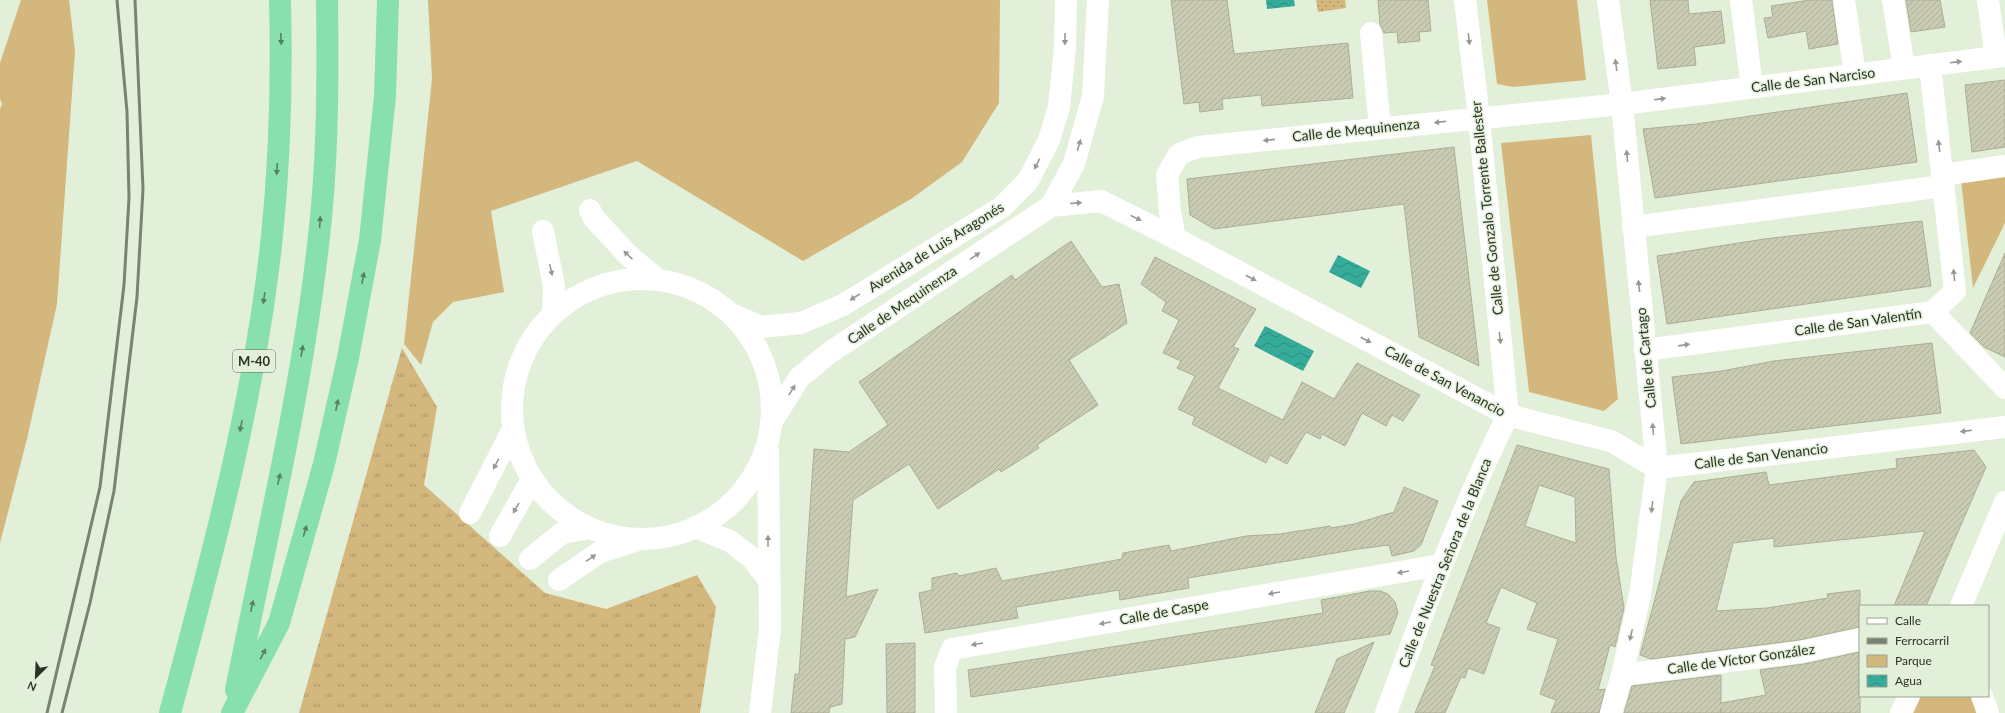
<svg xmlns="http://www.w3.org/2000/svg" width="2005" height="713" font-family="Lato,sans-serif">
<style>
.grass{fill:url(#grass-tufts)}
.park{fill:#d3b77d}
.garden{fill:url(#garden-dots)}
.water{fill:url(#water-waves)}
.building{fill:url(#building-hatch);stroke:#acad95;fill-rule:evenodd}
.lines{fill:none;stroke-linecap:round;stroke-linejoin:round}
.minor{stroke:#fff;stroke-width:22}
.highway{stroke:#88e0ae;stroke-width:22}
.rail{stroke:#7a8273;stroke-width:3}
.oneway{fill:#568065}
.oneway2{fill:#969894}
.labels{text-anchor:middle;stroke-width:3;stroke-linejoin:round;paint-order:stroke}
.shield{fill:#e2f0d9;stroke:#636b5e;stroke-width:1}
.shield-label{font-size:13px;font-weight:bold;fill:#2d3229}
.street-label{font-size:14px;fill:#2d3229;stroke:#e2f0d9}
</style>
<defs>
<pattern id="grass-tufts" width="24" height="20" patternUnits="userSpaceOnUse"><rect width="24" height="20" fill="#d3b77d"/><path d="M3 7l-1-3M5 7V3M7 7l1-3M15 17l-1-3M17 17v-4M19 17l1-3" fill="none" stroke="#ac9566"/></pattern>
<pattern id="garden-dots" width="8" height="8" patternUnits="userSpaceOnUse"><rect width="8" height="8" fill="#d3b77d"/><path d="M2 2h.1M6 6h.1" fill="none" stroke="#ac9566" stroke-width="1.8" stroke-linecap="round"/></pattern>
<pattern id="water-waves" width="16" height="10" patternUnits="userSpaceOnUse"><rect width="16" height="10" fill="#35ab9a"/><path d="M0 5q4-4 8 0t8 0" fill="none" stroke="#2d8c7e"/></pattern>
<pattern id="building-hatch" width="6" height="6" patternUnits="userSpaceOnUse"><rect width="6" height="6" fill="#c9cbb2"/><path d="M-1 1l2-2M0 6l6-6M5 7l2-2" fill="none" stroke="#adaf99"/></pattern>
</defs>
<rect width="100%" height="100%" fill="#e2f0d9"/>
<path class="grass" d="M402 348 437 407 424 485 545 593 606 609 697 575 716 607 700 713H299Z"/>
<g class="park">
<path d="M21 0H69L75 51 57 304 27 439 0 543V109L2 104 0 99V63Z"/>
<path d="M428 0H1000L999 103 962 162 911 199 803 261 637 161 491 211 504 292 453 302 433 322 421 365 404 344 432 79Z"/>
<path d="M1487 0H1577L1586 80 1513 87 1497 84Z"/>
<path d="M1591 135 1618 399 1604 411 1529 392 1501 143Z"/>
<path d="M2005 156V223L1973 288 1959 162Z"/>
<path d="M1909 696H1982L1988 713H1901Z"/>
</g>
<path class="garden" d="M1316 0H1345L1346 8 1318 12Z"/>
<g class="water">
<path d="M1266 0H1294L1295 6 1267 9Z"/>
<path d="M1338 255 1370 271 1361 288 1329 272Z"/>
<path d="M1265 326 1314 351 1303 371 1254 346Z"/>
</g>
<g class="building">
<path d="M1171 0H1227L1234 54 1348 43 1353 98 1262 106 1261 95 1222 99 1223 109 1200 112 1199 102 1184 104Z"/>
<path d="M1378 0H1428L1431 31 1419 32 1420 41 1398 43 1397 32 1384 33 1380 25Z"/>
<path d="M1650 0H1688L1689 14 1721 11 1725 43 1694 47 1696 65 1658 69Z"/>
<path d="M1810 0H1832L1838 44 1809 49 1806 31 1768 38 1764 18 1773 17 1771 6Z"/>
<path d="M1906 0H1940L1945 27 1911 32Z"/>
<path d="M2005 80V147L1972 152 1965 85Z"/>
<path d="M1907 93 1917 162 1655 198 1643 129 1696 124Z"/>
<path d="M1454 147 1479 366 1419 337 1404 204 1214 229 1190 215 1187 179Z"/>
<path d="M1922 221 1931 286 1667 324 1657 256 1764 239Z"/>
<path d="M1071 241 1102 287 1119 284 1127 323 1069 360 1098 405 1037 445 1039 448 1001 472 999 469 938 509 909 464 853 500 846 597 878 589 855 637 845 639 842 704 830 707 829 713H791L795 674H799L814 449 849 452 888 425 859 382 1012 275 1015 280Z"/>
<path d="M2005 253V357L1984 347 1970 333Z"/>
<path d="M1155 257 1256 309 1233 347 1239 349 1218 388 1283 420 1302 382 1334 399 1357 363 1420 395 1403 421 1392 415 1386 426 1362 413 1345 446 1322 434 1320 439 1306 432 1287 464 1270 455 1266 463 1192 424 1195 417 1178 409 1195 376 1177 368 1181 361 1163 353 1179 320 1162 311 1166 302 1141 284Z"/>
<path d="M1932 343 1941 413 1681 444 1672 377 1722 371 1774 361Z"/>
<path d="M1517 445 1609 469 1616 557 1624 608 1615 647 1610 645 1598 690 1605 689 1599 713H1551L1556 700 1540 694 1558 639 1527 629 1537 603 1501 587 1486 623 1500 628 1484 674 1468 668 1465 678 1461 677 1445 713H1415L1435 666 1431 665ZM1539 485 1575 497 1576 543 1525 526Z"/>
<path d="M1974 450 1986 467 1926 606H1894L1925 531 1774 547V538L1733 543 1716 611 1767 608 1828 598 1827 594 1860 590V627L1799 640 1651 659 1640 655 1681 501 1694 482 1766 472 1769 485 1897 468 1896 459Z"/>
<path d="M1404 487 1438 501 1421 545 1414 551 1392 556 1389 545 1358 549 1188 578 1189 588 1154 594 1120 600 1119 590 1016 607 1018 618 925 633 919 593 932 590V578L957 573 959 576 996 568 1002 581 1122 559 1123 553 1169 545 1171 551 1246 536 1280 534 1330 526 1331 528 1354 524 1394 512Z"/>
<path d="M1370 591H1380L1388 594 1395 602 1398 613 1390 634 971 697 968 670 1323 613 1321 600Z"/>
<path d="M1374 642 1344 713H1315L1337 659Z"/>
<path d="M915 643V713H887L886 644Z"/>
<path d="M1860 652V713H1721V708V713H1624L1632 686 1721 675V703L1766 695 1760 670 1804 664Z"/>
</g>
<g class="lines">
<g class="minor">
<path d="M1465 0 1479 118 1508 415"/>
<path d="M1608 0 1622 104 1657 468 1640 595 1622 675 1611 713"/>
<path d="M1741 0 1752 87"/>
<path d="M1844 0 1855 75"/>
<path d="M1893 0 1904 68"/>
<path d="M1988 0 1996 57"/>
<path d="M1371 33 1380 128"/>
<path d="M1942 175 2005 166"/>
<path d="M1051 206 1101 201 1175 238 1508 415 1611 441 1657 468 2005 427"/>
<path d="M590 210 593 217 628 255 658 280"/>
<path d="M1633 227 1943 186"/>
<path d="M543 231 554 286 553 314"/>
<path d="M1175 238 1170 212 1167 175 1179 154 1198 147 1622 104 2005 56"/>
<circle cx="642" cy="409" r="130"/>
<path d="M1933 312 2005 388"/>
<path d="M734 315 761 327 801 323 843 305 1002 207 1028 181 1049 140 1059 107 1065 48 1066 0"/>
<path d="M1645 350 1933 312 1955 291 1930 65"/>
<path d="M771 423 799 378 829 353 1051 206 1074 164 1093 96 1098 0"/>
<path d="M470 513 513 429"/>
<path d="M695 527 730 541 752 558 769 580"/>
<path d="M500 536 532 479"/>
<path d="M530 559 562 533 589 528"/>
<path d="M559 580 600 552 635 541"/>
<path d="M1961 606 2005 502"/>
<path d="M1622 675 1801 652 1860 639"/>
<path d="M1982 696 1988 713"/>
<path d="M760 713 770 629 768 451"/>
<path d="M946 713 945 667 952 649 1441 565"/>
<path d="M1386 713C1423 612 1460 512 1508 415"/>
<path d="M1901 713 1909 696"/>
</g>
<g class="highway">
<path d="M236 690C265 543 301 395 318 245 328 164 328 82 327 0"/>
<path d="M170 713C212 557 255 398 272 236 280 158 282 79 280 0"/>
<path d="M232 713 279 623 324 464 348 358 370 240 385 96 388 0"/>
</g>
<g class="rail">
<path d="M47 713 100 487 124 285 129 198 127 112 117 0"/>
<path d="M62 713 90 603 114 491 137 297 143 189 135 0"/>
</g>
</g>
<defs><path id="oneway-solid" d="M-6-.8H1V-3.2L6.5 0L1 3.2V.8H-6Z"/></defs>
<g class="oneway">
<use href="#oneway-solid" transform="translate(281 39) rotate(88)"/>
<use href="#oneway-solid" transform="translate(277 169) rotate(94)"/>
<use href="#oneway-solid" transform="translate(320 222) rotate(-86)"/>
<use href="#oneway-solid" transform="translate(363 278) rotate(-79)"/>
<use href="#oneway-solid" transform="translate(264 298) rotate(98)"/>
<use href="#oneway-solid" transform="translate(302 351) rotate(-80)"/>
<use href="#oneway-solid" transform="translate(337 405) rotate(-78)"/>
<use href="#oneway-solid" transform="translate(241 426) rotate(101)"/>
<use href="#oneway-solid" transform="translate(279 479) rotate(-78)"/>
<use href="#oneway-solid" transform="translate(305 531) rotate(-74)"/>
<use href="#oneway-solid" transform="translate(252 606) rotate(-78)"/>
<use href="#oneway-solid" transform="translate(263 654) rotate(-62)"/>
</g>
<g class="oneway2">
<use href="#oneway-solid" transform="translate(1065 39) rotate(91)"/>
<use href="#oneway-solid" transform="translate(1469 39) rotate(83)"/>
<use href="#oneway-solid" transform="translate(1956 62) rotate(-7)"/>
<use href="#oneway-solid" transform="translate(1616 65) rotate(-98)"/>
<use href="#oneway-solid" transform="translate(1660 99) rotate(-7)"/>
<use href="#oneway-solid" transform="translate(1440 122) rotate(174)"/>
<use href="#oneway-solid" transform="translate(1269 140) rotate(174)"/>
<use href="#oneway-solid" transform="translate(1079 145) rotate(-74)"/>
<use href="#oneway-solid" transform="translate(1939 146) rotate(-97)"/>
<use href="#oneway-solid" transform="translate(1627 156) rotate(-95)"/>
<use href="#oneway-solid" transform="translate(1037 164) rotate(117)"/>
<use href="#oneway-solid" transform="translate(1076 203) rotate(-5)"/>
<use href="#oneway-solid" transform="translate(1136 218) rotate(26)"/>
<use href="#oneway-solid" transform="translate(628 255) rotate(-137)"/>
<use href="#oneway-solid" transform="translate(975 256) rotate(-34)"/>
<use href="#oneway-solid" transform="translate(551 270) rotate(78)"/>
<use href="#oneway-solid" transform="translate(1954 275) rotate(-96)"/>
<use href="#oneway-solid" transform="translate(1251 278) rotate(28)"/>
<use href="#oneway-solid" transform="translate(1639 286) rotate(-96)"/>
<use href="#oneway-solid" transform="translate(855 297) rotate(148)"/>
<use href="#oneway-solid" transform="translate(1500 338) rotate(84)"/>
<use href="#oneway-solid" transform="translate(1366 340) rotate(28)"/>
<use href="#oneway-solid" transform="translate(1684 345) rotate(-8)"/>
<use href="#oneway-solid" transform="translate(792 390) rotate(-58)"/>
<use href="#oneway-solid" transform="translate(1653 429) rotate(-95)"/>
<use href="#oneway-solid" transform="translate(1966 431) rotate(173)"/>
<use href="#oneway-solid" transform="translate(496 464) rotate(118)"/>
<use href="#oneway-solid" transform="translate(1652 507) rotate(97)"/>
<use href="#oneway-solid" transform="translate(516 508) rotate(120)"/>
<use href="#oneway-solid" transform="translate(768 541) rotate(-90)"/>
<use href="#oneway-solid" transform="translate(591 558) rotate(-35)"/>
<use href="#oneway-solid" transform="translate(1403 572) rotate(170)"/>
<use href="#oneway-solid" transform="translate(1274 593) rotate(170)"/>
<use href="#oneway-solid" transform="translate(1105 623) rotate(170)"/>
<use href="#oneway-solid" transform="translate(1631 635) rotate(103)"/>
<use href="#oneway-solid" transform="translate(977 644) rotate(170)"/>
</g>
<g class="labels">
<rect class="shield" x="233" y="350" width="42" height="22" rx="3"/>
<g class="shield-label">
<text x="254" y="366">M-40</text>
</g>
<g class="street-label">
<text transform="translate(1813 80) rotate(-7)" y="5">Calle de San Narciso</text>
<text transform="translate(1356 130) rotate(-6)" y="5">Calle de Mequinenza</text>
<text transform="translate(1487 208) rotate(-96)" y="5">Calle de Gonzalo Torrente Ballester</text>
<text transform="translate(936 247) rotate(-32)" y="5">Avenida de Luis Aragonés</text>
<text transform="translate(902 305) rotate(-34)" y="5">Calle de Mequinenza</text>
<text transform="translate(1858 322) rotate(-8)" y="5">Calle de San Valentín</text>
<text transform="translate(1646 358) rotate(-96)" y="5">Calle de Cartago</text>
<text transform="translate(1445 381) rotate(28)" y="5">Calle de San Venancio</text>
<text transform="translate(1761 456) rotate(-7)" y="5">Calle de San Venancio</text>
<text transform="translate(1445 563) rotate(-68)" y="5">Calle de Nuestra Señora de la Blanca</text>
<text transform="translate(1164 612) rotate(-10)" y="5">Calle de Caspe</text>
<text transform="translate(1741 659) rotate(-8)" y="5">Calle de Víctor González</text>
</g>
</g>
<rect x="1859" y="605" width="130" height="92" fill="#e2f0d9" stroke="#9aa493"/>
<rect x="1867" y="618" width="20" height="6" fill="#ffffff" stroke="#9aa493"/>
<text x="1895" y="625" font-size="12" fill="#2d3229">Calle</text>
<rect x="1867" y="638" width="20" height="6" fill="#7a8273" stroke="#9aa493"/>
<text x="1895" y="645" font-size="12" fill="#2d3229">Ferrocarril</text>
<rect x="1867" y="655" width="20" height="12" fill="#d3b77d" stroke="#9aa493"/>
<text x="1895" y="665" font-size="12" fill="#2d3229">Parque</text>
<rect x="1867" y="675" width="20" height="12" fill="url(#water-waves)" stroke="#9aa493"/>
<text x="1895" y="685" font-size="12" fill="#2d3229">Agua</text>
<g transform="translate(36 677) rotate(204)" stroke="#e2f0d9" stroke-width="3" paint-order="stroke">
<path d="M0-3L7 15L0 10L-7 15Z" fill="#2d3229"/>
<text y="-6" font-size="11" font-weight="bold" text-anchor="middle" fill="#2d3229">N</text>
</g>
</svg>
